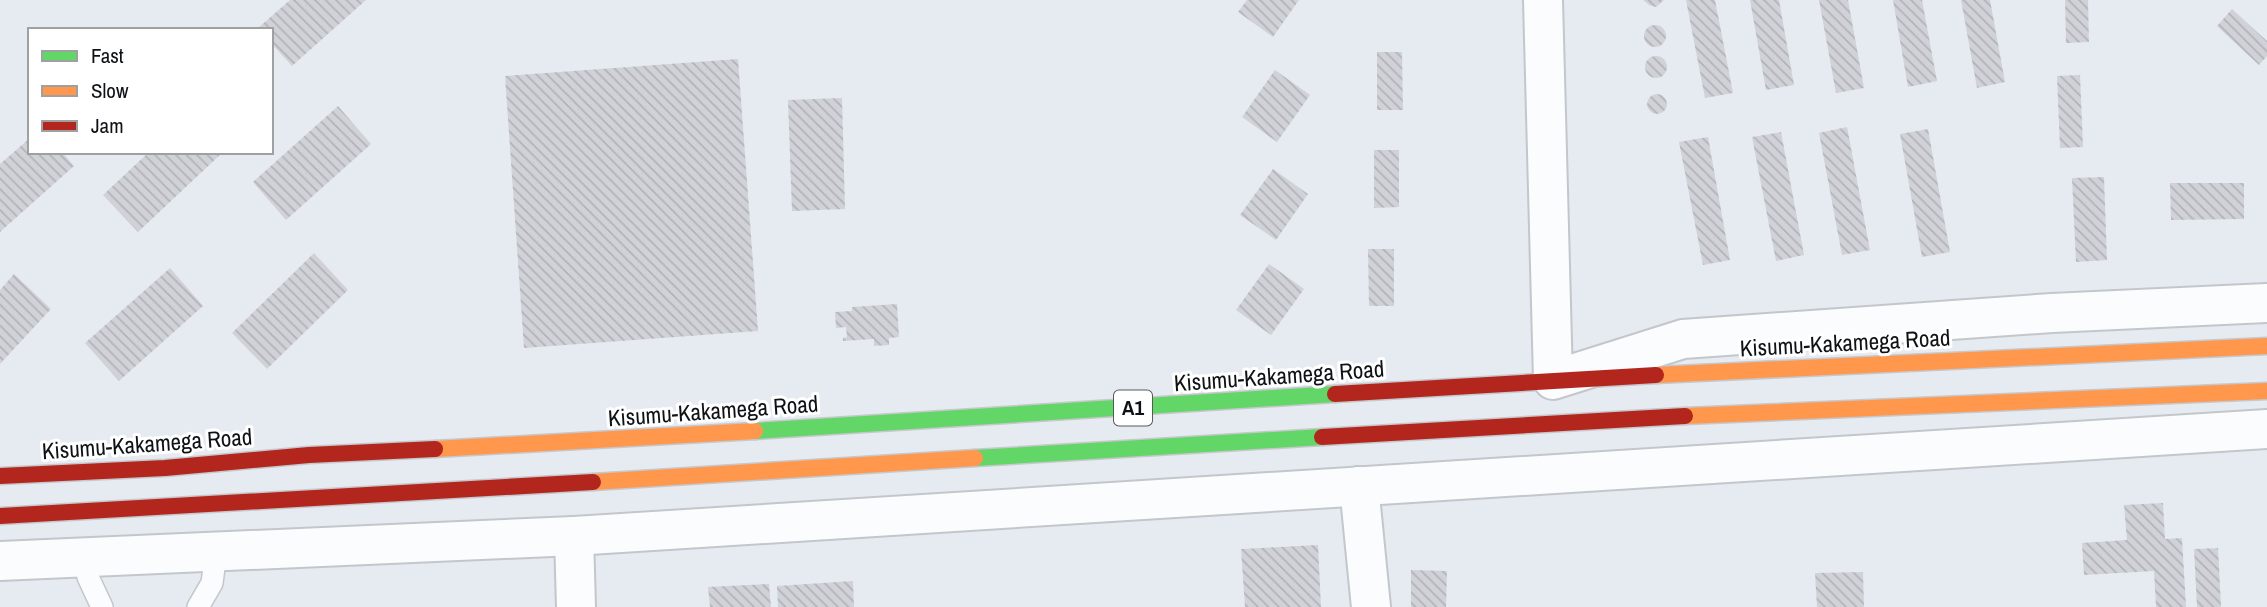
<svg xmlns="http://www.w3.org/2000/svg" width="2267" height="607" font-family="'Archivo Narrow',sans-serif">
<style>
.building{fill:url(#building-back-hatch)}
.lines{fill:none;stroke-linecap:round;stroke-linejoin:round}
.lane-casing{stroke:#c3c7cb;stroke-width:24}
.street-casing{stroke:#c3c7cb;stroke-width:42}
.fast-casing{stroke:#c6c8cb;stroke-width:19}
.slow-casing{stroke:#c6c8cb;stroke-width:19}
.jam-casing{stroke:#c6c8cb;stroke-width:19}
.lane{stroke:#fbfcfd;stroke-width:21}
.street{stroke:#fbfcfd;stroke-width:38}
.fast{stroke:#63d668;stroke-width:16}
.slow{stroke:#ff974d;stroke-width:16}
.jam{stroke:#b3261e;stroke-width:16}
.labels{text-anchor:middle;stroke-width:6;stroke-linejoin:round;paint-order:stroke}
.shield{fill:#fff;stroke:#57595b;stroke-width:2}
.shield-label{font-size:21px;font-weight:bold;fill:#0f1215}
.street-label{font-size:23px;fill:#0f1215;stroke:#fff}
</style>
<defs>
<pattern id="building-back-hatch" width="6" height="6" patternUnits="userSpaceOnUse" patternTransform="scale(1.75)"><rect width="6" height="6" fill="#d1d2d7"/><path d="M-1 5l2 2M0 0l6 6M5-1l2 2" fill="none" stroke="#b2b3b8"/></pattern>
</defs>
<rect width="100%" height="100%" fill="#e6ebf1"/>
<g class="building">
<path d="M290 0H366L292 66 271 43V30L258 28Z"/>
<path d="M1247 0H1299L1273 37 1238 12Z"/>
<path d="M1643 0H1664L1656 7 1649 5Z"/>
<path d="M1686 0H1715L1733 93 1705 98Z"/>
<path d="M1750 0H1779L1794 85 1766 90Z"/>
<path d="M1819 0H1848L1864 88 1836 93Z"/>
<path d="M1893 0H1922L1937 81 1908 87Z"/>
<path d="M1961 0H1990L2005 82 1977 88Z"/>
<path d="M2065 0H2088L2089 42 2066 43Z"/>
<path d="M2232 9 2267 41V56L2259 65 2217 26Z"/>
<circle cx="1655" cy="36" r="11"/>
<path d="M1377 52H1402L1403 110H1377Z"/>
<circle cx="1656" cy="67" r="11"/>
<path d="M738 59 758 331 524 348 505 76Z"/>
<path d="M1275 70 1310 95 1277 142 1242 117Z"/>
<path d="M2080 75 2083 147 2060 148 2057 76Z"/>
<circle cx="1657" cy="104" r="10"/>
<path d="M842 98 845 209 792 211 788 100Z"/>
<path d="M338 106 371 144 286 220 253 182Z"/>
<path d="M1847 127 1870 250 1842 255 1819 133Z"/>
<path d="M1928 129 1950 252 1922 257 1900 134Z"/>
<path d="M1781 132 1804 255 1776 261 1752 137Z"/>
<path d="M1708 137 1730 260 1703 265 1679 142Z"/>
<path d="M30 138V152H62L74 166 0 232V164Z"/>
<path d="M1374 150H1399V207L1374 208Z"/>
<path d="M149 152 221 154 138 232 103 195Z"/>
<path d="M1273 169 1308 194 1276 240 1240 215Z"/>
<path d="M2104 177 2107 260 2076 262 2072 178Z"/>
<path d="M2170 183H2244V219L2171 220Z"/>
<path d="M1368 249H1394V306H1369Z"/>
<path d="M314 253 348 290 267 369 232 333Z"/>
<path d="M1269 264 1304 289 1271 335 1236 310Z"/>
<path d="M170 268 203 306 119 381 85 343Z"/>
<path d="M14 274 51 309 0 364V290Z"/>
<path d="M897 304 899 337 889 338V345L874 346V339L843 341V338L847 337 846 327 836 328 835 312 852 311V307Z"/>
<path d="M2163 503 2165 539 2182 538 2186 607H2156L2154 571 2084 575 2082 543 2127 540 2124 505Z"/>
<path d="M1318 545 1321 607H1245L1241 549Z"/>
<path d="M2218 548 2221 607H2197L2194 549Z"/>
<path d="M1411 570 1447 571 1446 607H1411Z"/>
<path d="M1863 572 1864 607H1817L1815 573Z"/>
<path d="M853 581 854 607H778L777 586Z"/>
<path d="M769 584 771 607H710L708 587Z"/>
</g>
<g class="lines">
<defs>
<g id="lane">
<path d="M86 557 88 577 102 607"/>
<path d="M198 607 212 583 216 552"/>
</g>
<g id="street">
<path d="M1543 0 1553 380 1683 339 2052 313 2267 303"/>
<path d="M1359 486 1371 607"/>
<path d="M574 536 576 607"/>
<path d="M0 561 574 536 2267 429"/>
</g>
<g id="fast">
<path d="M755 431 1335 394"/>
<path d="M975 458 1322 437"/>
</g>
<g id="slow">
<path d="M1656 375 2267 346"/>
<path d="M1685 416 2267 391"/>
<path d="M435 449 755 431"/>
<path d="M593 482 975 458"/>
</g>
<g id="jam">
<path d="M1335 394 1656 375"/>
<path d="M1322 437 1685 416"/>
<path d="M0 476 165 468 309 455 435 449"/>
<path d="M0 516 593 482"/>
</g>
</defs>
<use href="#lane" class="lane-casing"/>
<use href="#street" class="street-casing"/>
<use href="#fast" class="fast-casing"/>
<use href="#slow" class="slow-casing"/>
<use href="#jam" class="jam-casing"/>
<use href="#lane" class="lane"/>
<use href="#street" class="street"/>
<use href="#fast" class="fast"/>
<use href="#slow" class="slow"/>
<use href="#jam" class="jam"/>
</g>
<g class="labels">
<rect class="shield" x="1114" y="390.5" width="38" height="35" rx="5"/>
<g class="shield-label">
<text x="1133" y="415">A1</text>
</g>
<g class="street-label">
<text transform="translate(1845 343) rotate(-3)" y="8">Kisumu-Kakamega Road</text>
<text transform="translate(1279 376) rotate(-4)" y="8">Kisumu-Kakamega Road</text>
<text transform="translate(713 411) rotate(-4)" y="8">Kisumu-Kakamega Road</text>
<text transform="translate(147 444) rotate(-4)" y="8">Kisumu-Kakamega Road</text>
</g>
</g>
<rect x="28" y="28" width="245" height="126" fill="#ffffff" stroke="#9fa0a1" stroke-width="2"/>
<rect x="42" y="51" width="35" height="10" fill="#63d668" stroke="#9fa0a1" stroke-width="2"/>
<text x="91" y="63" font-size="21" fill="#0f1215">Fast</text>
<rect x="42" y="86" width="35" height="10" fill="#ff974d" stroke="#9fa0a1" stroke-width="2"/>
<text x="91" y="98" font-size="21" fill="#0f1215">Slow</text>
<rect x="42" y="121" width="35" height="10" fill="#b3261e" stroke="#9fa0a1" stroke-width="2"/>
<text x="91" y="133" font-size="21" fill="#0f1215">Jam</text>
</svg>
